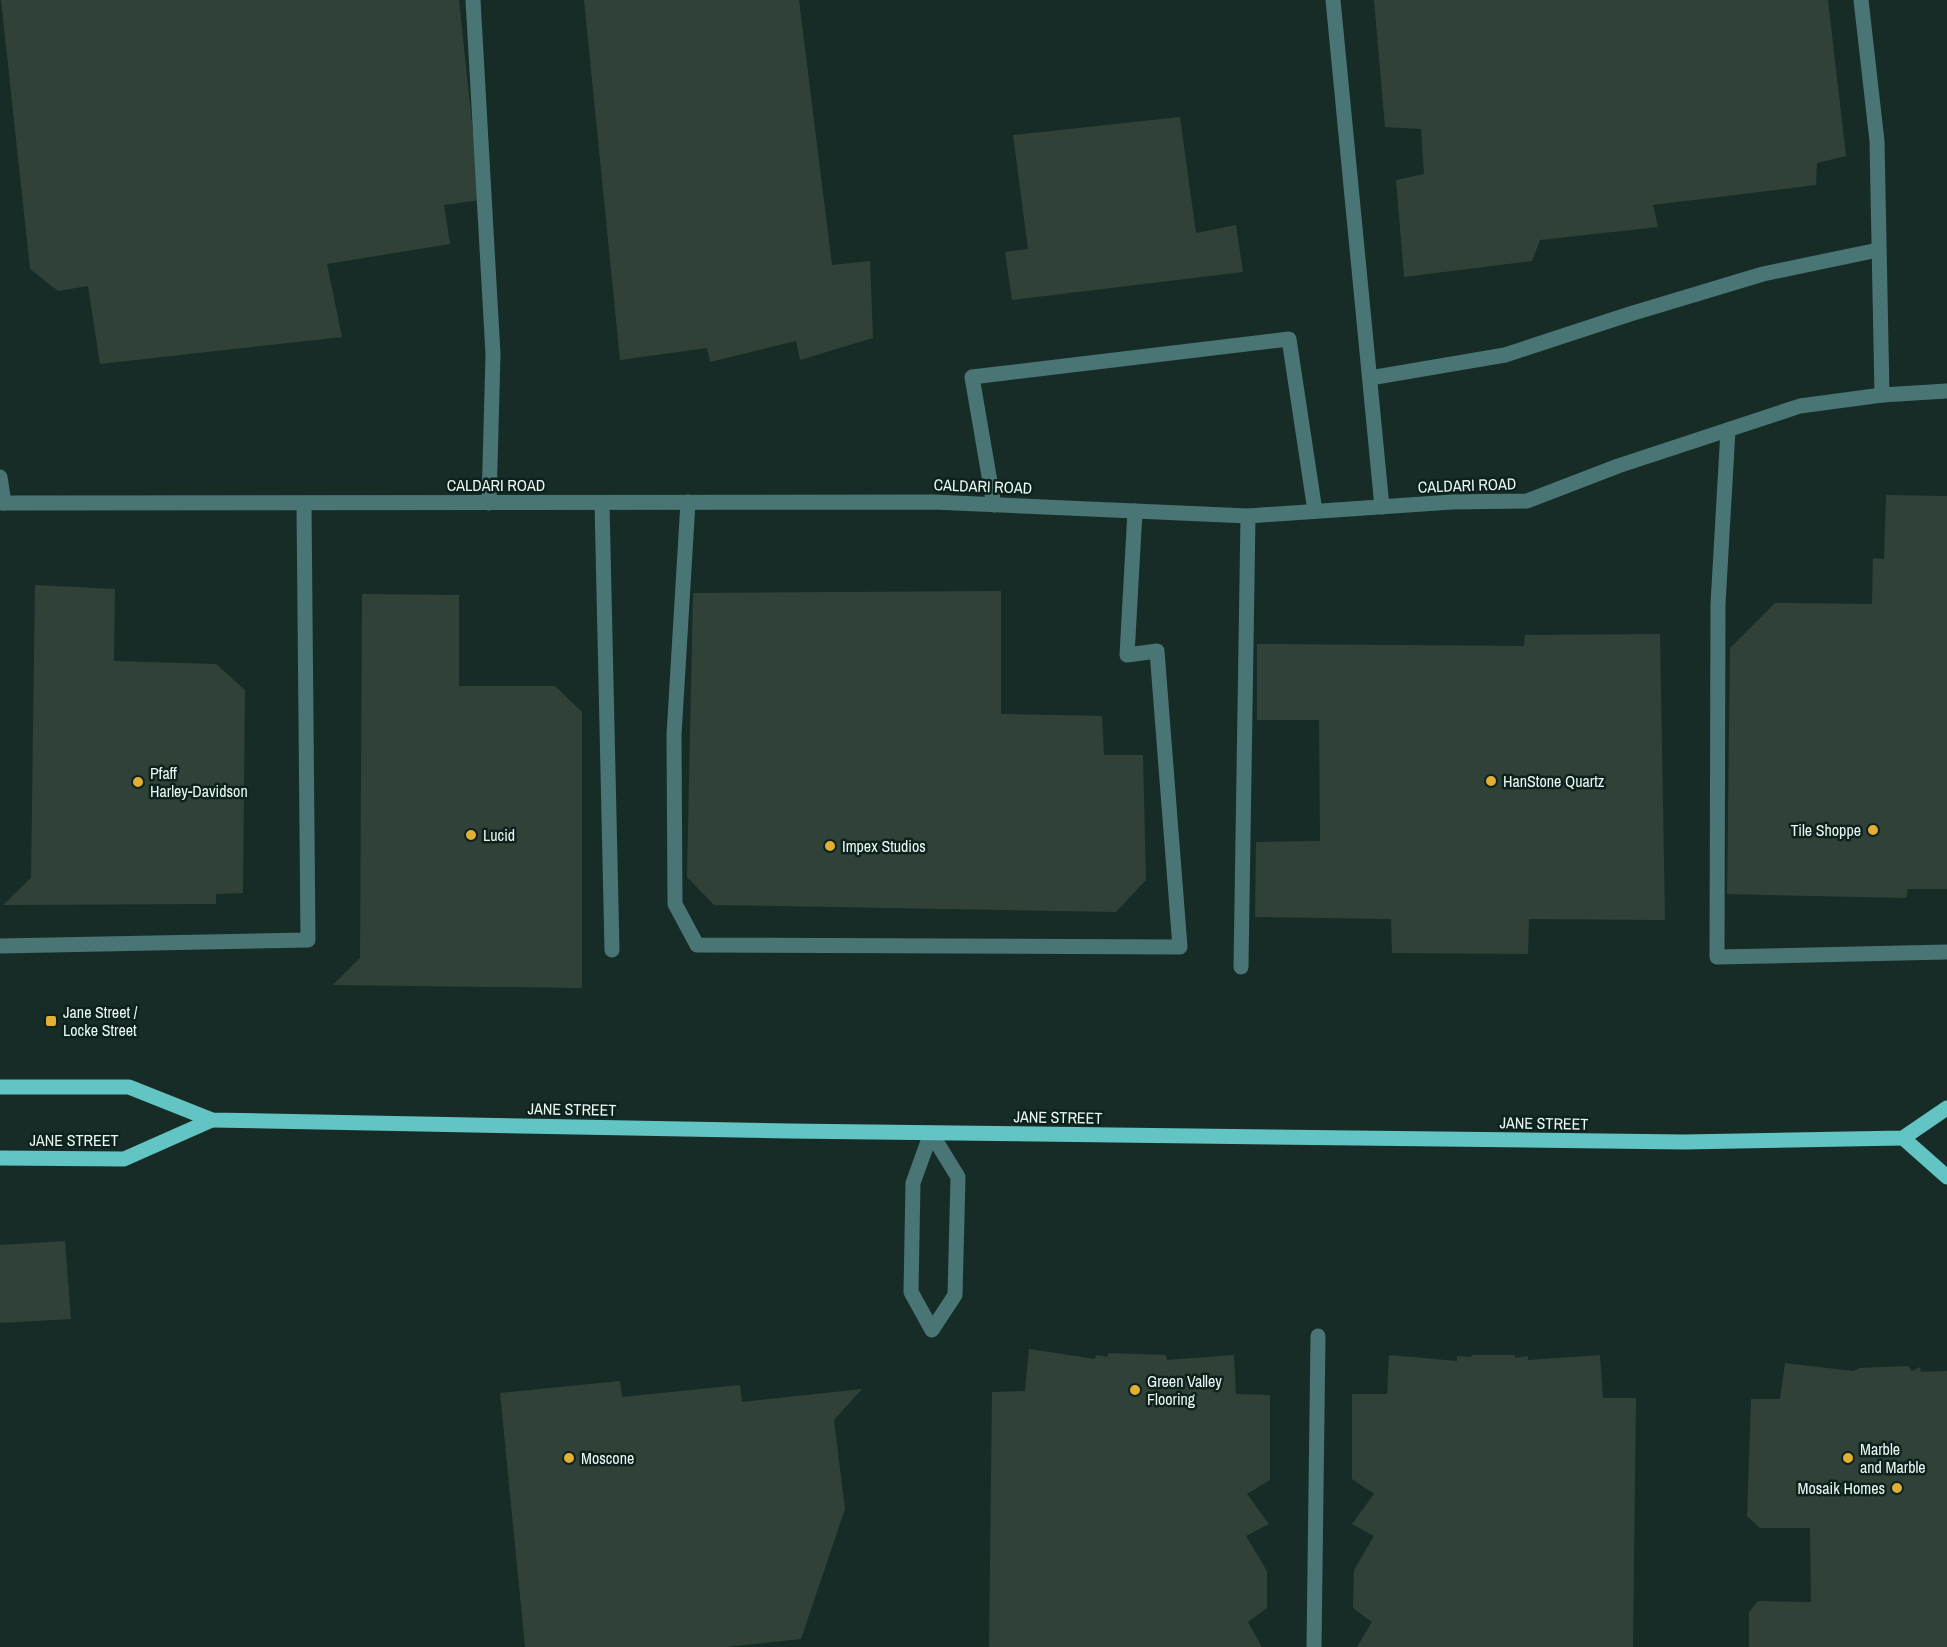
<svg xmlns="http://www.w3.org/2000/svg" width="1947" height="1647" font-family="'Archivo Narrow',sans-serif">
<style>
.building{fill:#304238}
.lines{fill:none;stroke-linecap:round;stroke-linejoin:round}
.minor{stroke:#497575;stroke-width:15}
.major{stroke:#62c4c3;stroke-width:15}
.poi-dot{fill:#e1af34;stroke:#0d221d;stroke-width:2}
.labels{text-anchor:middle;stroke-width:5;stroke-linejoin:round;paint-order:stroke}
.street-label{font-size:16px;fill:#eaf7f3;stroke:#0d221d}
.poi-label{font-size:16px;fill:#eaf7f3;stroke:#0d221d;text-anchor:start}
</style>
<rect width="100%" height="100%" fill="#172c27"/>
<g class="building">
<path d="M1 0H459L480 200 444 205 450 244 327 264 342 337 100 364 88 286 58 291 30 269Z"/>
<path d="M584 0H799L832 265 870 261 873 338 800 360 796 341 710 362 707 348 620 360Z"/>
<path d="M1374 0H1828L1846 156 1817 163 1816 185 1653 205 1658 227 1540 240 1532 261 1404 277 1396 180 1424 174 1421 129 1385 127Z"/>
<path d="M1180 117 1196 233 1236 225 1243 272 1012 300 1005 252 1028 249 1013 135Z"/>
<path d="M1886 495 1947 496V889H1908L1906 898 1727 894 1730 648 1775 603 1872 604 1873 558 1884 559Z"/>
<path d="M35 585 115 589 114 661 216 664 245 690 243 893 216 894V904L3 905 31 878Z"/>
<path d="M1001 591V714L1102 716 1104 755H1143L1146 880 1116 912 714 905 687 877 693 593Z"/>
<path d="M362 594 459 595V686H555L582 712V988L333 985 360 958Z"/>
<path d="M1660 634 1665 920 1529 919 1528 954 1392 953 1391 919 1255 917 1256 842 1320 841 1319 720H1257V644L1524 646 1525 635Z"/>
<path d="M65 1241 71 1319 0 1323V1245Z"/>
<path d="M1029 1349 1095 1359 1096 1355 1108 1357V1353L1166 1355 1167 1360 1234 1355 1236 1394 1270 1395V1480L1247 1494 1269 1524 1246 1536 1267 1571V1608L1248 1622 1262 1647H989L992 1392 1025 1391Z"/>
<path d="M1389 1355 1457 1361V1356L1471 1357 1472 1355H1515V1358L1528 1356V1360L1600 1355 1603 1398H1636L1633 1647H1357L1372 1622 1353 1608 1354 1570 1374 1536 1352 1524 1374 1494 1352 1479V1394H1387Z"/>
<path d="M1785 1363 1853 1371 1860 1368 1908 1366 1912 1371 1920 1367 1921 1372 1947 1371V1647H1749V1612L1758 1601 1811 1602 1810 1528H1760L1747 1516 1751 1399H1780Z"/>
<path d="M620 1381 622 1397 740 1385 742 1402 862 1389 834 1420 845 1509 801 1639 726 1647H525L500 1393Z"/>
</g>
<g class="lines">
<g class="minor">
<path d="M473 0 493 354 489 503"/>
<path d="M1333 0 1382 507"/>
<path d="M1861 0 1877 141 1882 395"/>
<path d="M1370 378 1505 355 1630 314 1763 274 1878 250"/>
<path d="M1728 430 1718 604 1717 957 1947 952"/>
<path d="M0 477 4 503"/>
<path d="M688 502 674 735 675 904 697 945 1180 947 1157 651 1127 655 1135 511"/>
<path d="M0 503 933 502 1248 516 1452 502 1527 501 1618 466 1800 406 1882 395 1947 391"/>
<path d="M602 503 612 950"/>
<path d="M994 505 972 377 1289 339 1315 511"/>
<path d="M0 946 308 940 304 503"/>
<path d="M1241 967 1248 516"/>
<path d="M931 1133 958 1177 955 1295 932 1330 911 1292 913 1183Z"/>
<path d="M1314 1647 1318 1336"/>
</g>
<g class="major">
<path d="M0 1087H129L212 1120 789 1131 1684 1142 1903 1138 1947 1108"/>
<path d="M1903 1138 1947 1177"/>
<path d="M0 1158 124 1159 212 1120"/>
</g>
</g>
<g class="poi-dot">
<circle cx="1491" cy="781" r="6"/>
<circle cx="138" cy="782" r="6"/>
<circle cx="1873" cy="830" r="6"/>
<circle cx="471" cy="835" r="6"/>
<circle cx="830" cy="846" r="6"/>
<rect x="45" y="1015" width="12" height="12" rx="3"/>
<circle cx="1135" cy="1390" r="6"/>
<circle cx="569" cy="1458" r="6"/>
<circle cx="1848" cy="1458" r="6"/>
<circle cx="1897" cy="1488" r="6"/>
</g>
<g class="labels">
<g class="street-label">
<text x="496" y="491">CALDARI ROAD</text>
<text transform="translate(1467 485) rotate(-2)" y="6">CALDARI ROAD</text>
<text transform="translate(983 486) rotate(2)" y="6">CALDARI ROAD</text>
<text transform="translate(572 1109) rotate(1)" y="6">JANE STREET</text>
<text transform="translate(1058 1117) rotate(1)" y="6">JANE STREET</text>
<text transform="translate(1544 1123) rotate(1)" y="6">JANE STREET</text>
<text x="74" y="1146">JANE STREET</text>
</g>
<g class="poi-label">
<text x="150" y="779">Pfaff<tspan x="150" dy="18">Harley-Davidson</tspan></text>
<text x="1503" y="787">HanStone Quartz</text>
<text x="1861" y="836" text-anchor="end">Tile Shoppe</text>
<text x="483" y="841">Lucid</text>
<text x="842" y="852">Impex Studios</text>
<text x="63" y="1018">Jane Street /<tspan x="63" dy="18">Locke Street</tspan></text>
<text x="1147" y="1387">Green Valley<tspan x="1147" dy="18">Flooring</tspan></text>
<text x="1860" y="1455">Marble<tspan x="1860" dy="18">and Marble</tspan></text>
<text x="581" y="1464">Moscone</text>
<text x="1885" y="1494" text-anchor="end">Mosaik Homes</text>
</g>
</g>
</svg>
